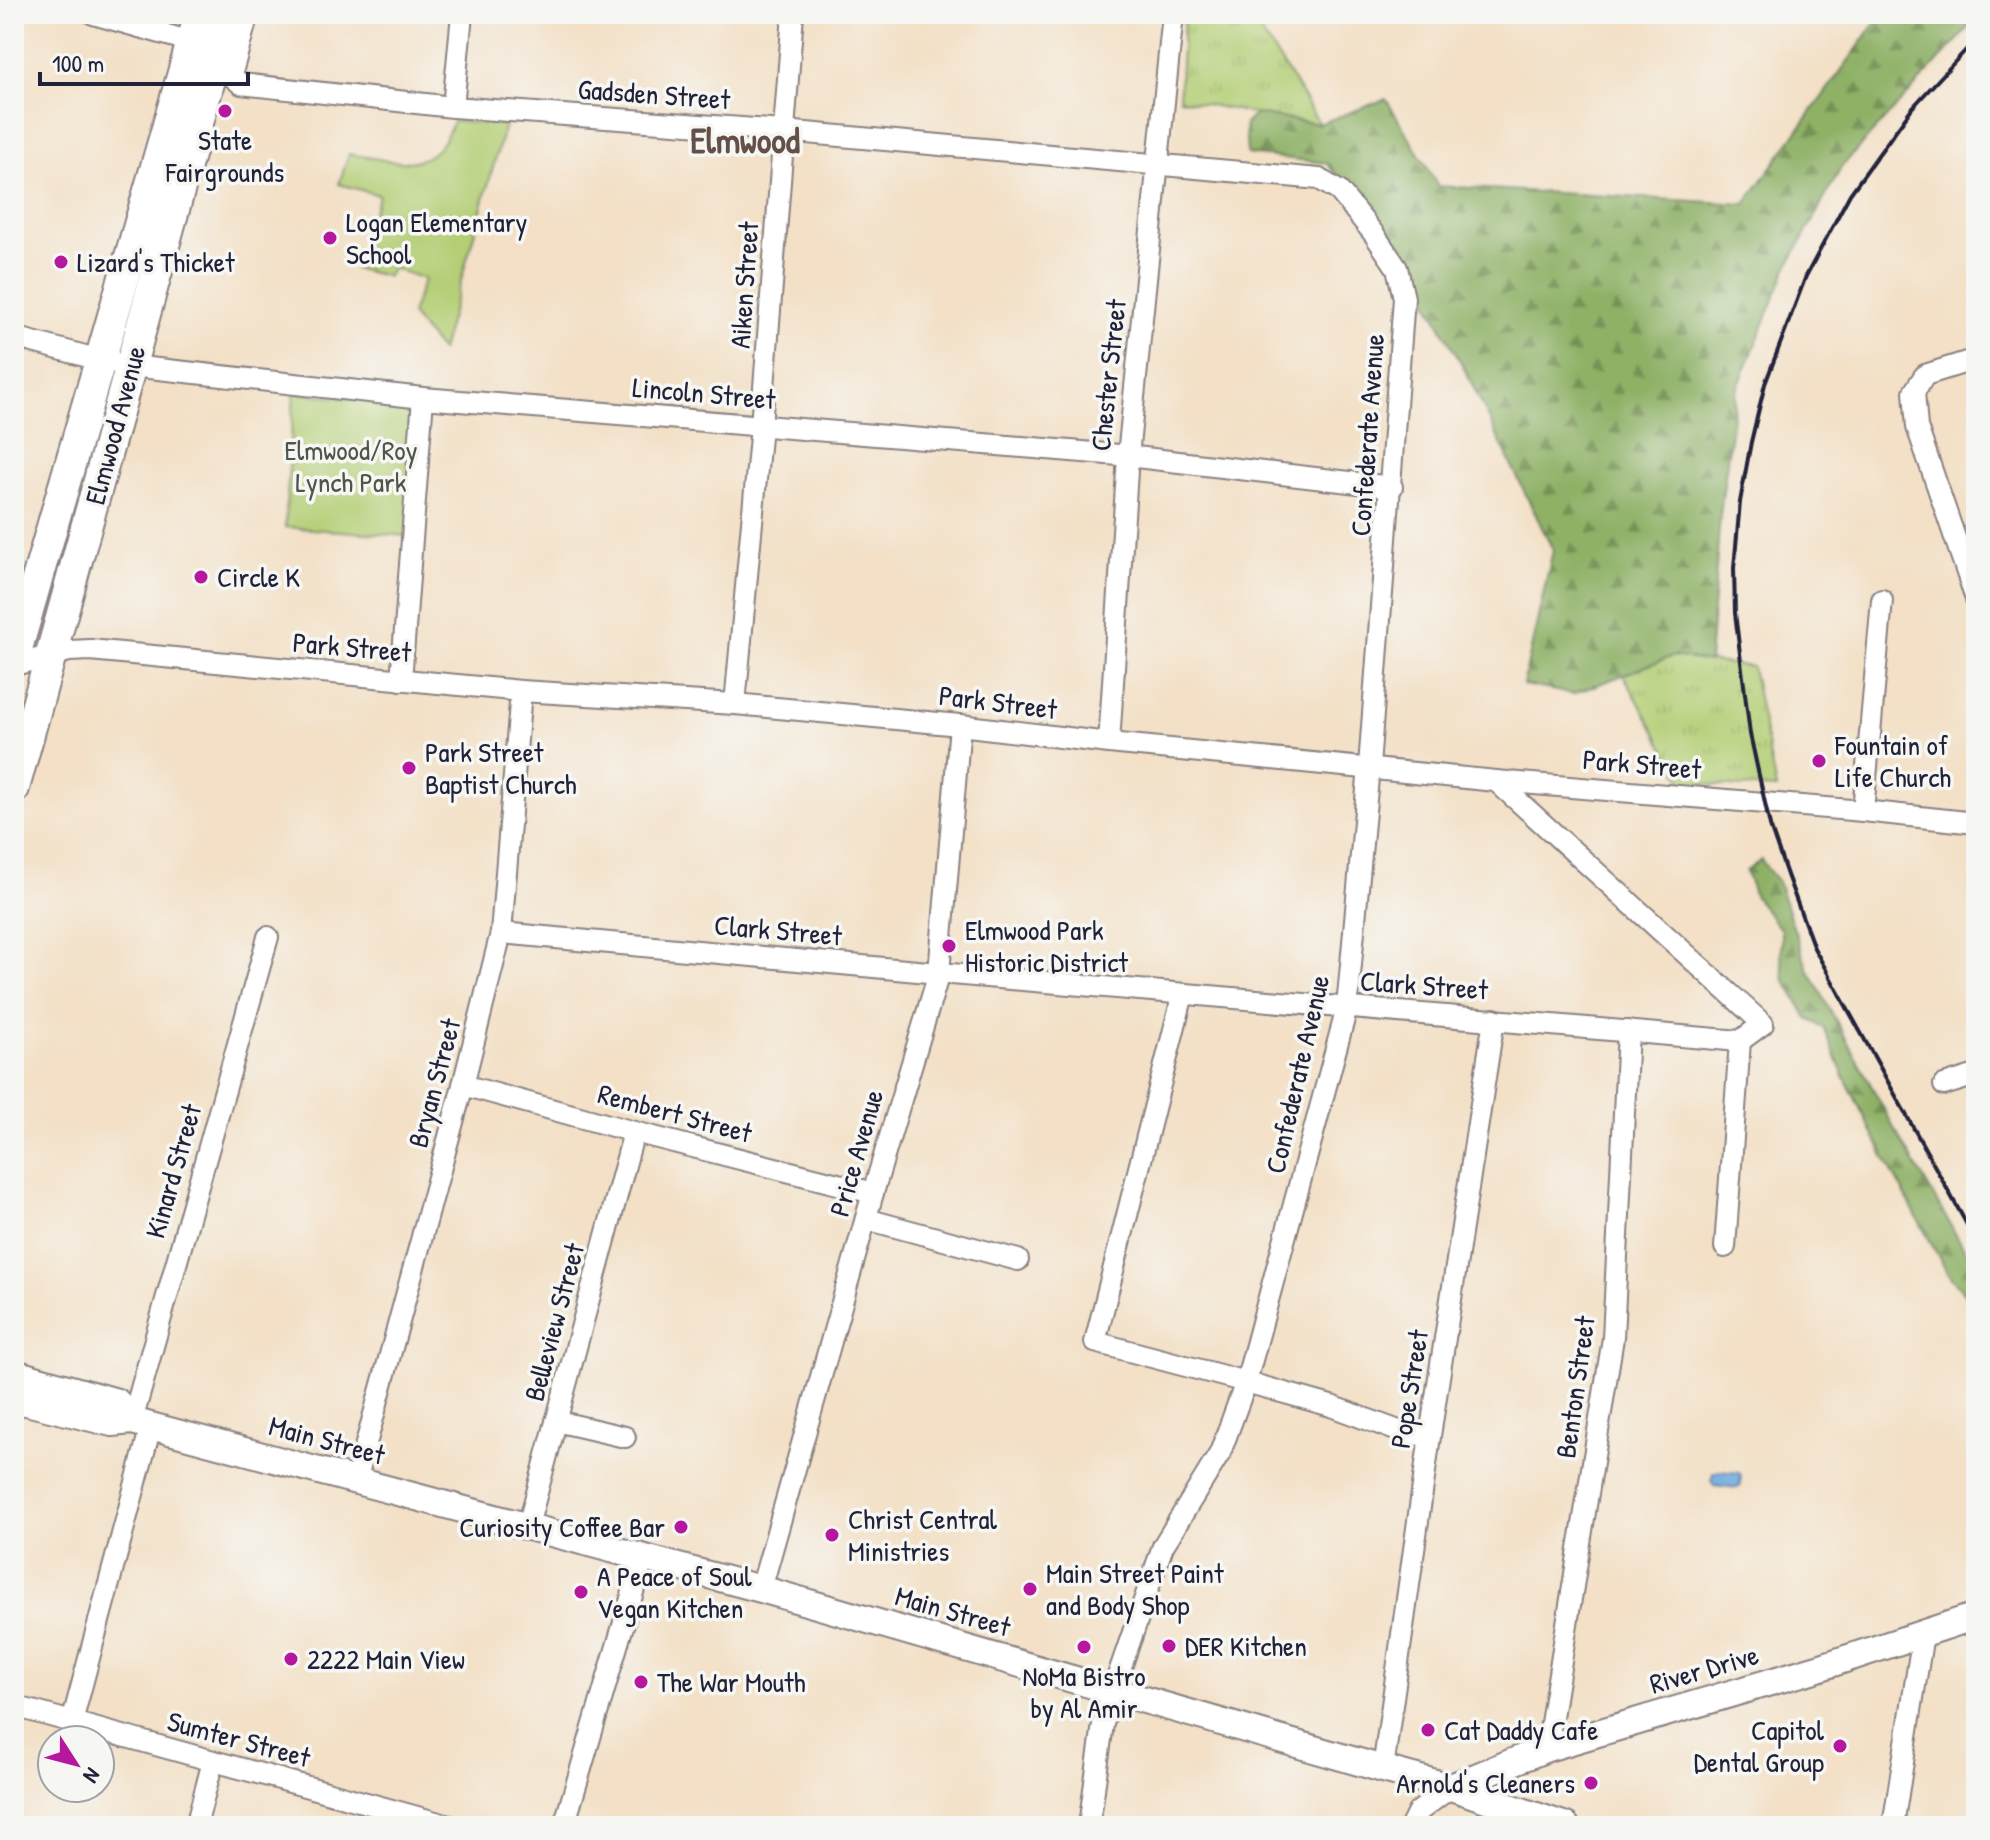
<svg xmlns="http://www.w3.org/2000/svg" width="1990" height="1840" font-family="'Patrick Hand',sans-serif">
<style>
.grass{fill:url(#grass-tufts);stroke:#6a7858;stroke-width:2}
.forest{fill:url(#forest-firs);stroke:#586a50;stroke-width:2}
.park{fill:#b3ce74;stroke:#6a7858;stroke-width:2}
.water{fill:#70aae0;stroke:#49668e;stroke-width:2}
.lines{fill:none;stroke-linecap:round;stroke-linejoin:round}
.minor-casing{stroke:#8a8180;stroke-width:24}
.major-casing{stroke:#8a8180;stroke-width:30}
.highway-casing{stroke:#8a8180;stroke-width:34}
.minor{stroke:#fff;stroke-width:20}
.major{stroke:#fff;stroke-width:26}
.highway{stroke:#fff;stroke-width:30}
.rail{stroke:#22223b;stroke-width:4}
.poi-dot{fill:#b5179e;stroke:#f6f6f2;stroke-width:3}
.labels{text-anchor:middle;stroke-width:7;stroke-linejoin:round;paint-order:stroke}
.street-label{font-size:28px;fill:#22223b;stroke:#f6f6f2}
.poi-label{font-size:28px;fill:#22223b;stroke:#f6f6f2;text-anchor:start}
.park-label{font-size:28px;fill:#4e564c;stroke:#f6f6f2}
.district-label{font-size:36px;font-weight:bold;fill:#645048;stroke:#f6f6f2}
</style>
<defs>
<pattern id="grass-tufts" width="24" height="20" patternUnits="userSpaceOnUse" patternTransform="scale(2)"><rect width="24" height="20" fill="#b3ce74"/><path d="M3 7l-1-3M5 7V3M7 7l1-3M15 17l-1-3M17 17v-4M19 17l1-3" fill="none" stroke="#9ab165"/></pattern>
<pattern id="forest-firs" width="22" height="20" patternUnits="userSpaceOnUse" patternTransform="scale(2)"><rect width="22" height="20" fill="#8eb166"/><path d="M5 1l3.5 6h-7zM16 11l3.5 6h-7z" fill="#749055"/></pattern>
</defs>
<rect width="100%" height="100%" fill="#f6f6f2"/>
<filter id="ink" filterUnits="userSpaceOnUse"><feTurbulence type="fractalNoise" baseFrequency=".0125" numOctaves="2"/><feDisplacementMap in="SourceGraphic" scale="16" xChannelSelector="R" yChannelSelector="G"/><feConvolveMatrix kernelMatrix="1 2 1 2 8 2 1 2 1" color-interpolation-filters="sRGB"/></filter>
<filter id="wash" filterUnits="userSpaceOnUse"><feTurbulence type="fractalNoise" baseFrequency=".006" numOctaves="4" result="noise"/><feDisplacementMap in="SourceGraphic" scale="32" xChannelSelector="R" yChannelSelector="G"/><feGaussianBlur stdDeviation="1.8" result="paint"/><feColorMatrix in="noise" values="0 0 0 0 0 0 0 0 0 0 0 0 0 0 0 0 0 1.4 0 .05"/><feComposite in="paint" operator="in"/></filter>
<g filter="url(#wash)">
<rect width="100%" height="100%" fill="#f3e0c6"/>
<g class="grass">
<path d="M1184 14H1249L1293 80 1319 124 1255 114 1179 99Z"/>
<path d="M1673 656 1752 667 1776 789 1684 783 1623 674Z"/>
</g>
<g class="forest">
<path d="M1882 14H1976V20L1842 166 1786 270 1736 392 1720 515 1709 662 1673 656 1573 694 1523 685 1553 550 1468 376 1390 232 1326 163 1247 154 1245 124 1255 114 1319 124 1386 99 1438 186 1745 204Z"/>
<path d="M1761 860 1778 882 1807 967 1898 1135 1976 1269V1308L1948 1274 1890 1168 1842 1072 1824 1028 1808 1019 1784 979 1781 955V930L1755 897 1746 871Z"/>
</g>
<g class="park">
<path d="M453 121 505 125 441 351 411 315 424 279 392 268 387 276 355 269 379 195 339 184 349 154C397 161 433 178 453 121Z"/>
<path d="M294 393 418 405 407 536 285 527Z"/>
</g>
<path class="water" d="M1719 1471 1739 1473 1741 1475 1740 1486 1738 1488 1714 1485 1712 1482 1713 1473Z"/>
</g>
<g filter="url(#ink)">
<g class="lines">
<defs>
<g id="minor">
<path d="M93 14 192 42 241 84 453 107 784 131 1319 179 1339 191 1374 234 1397 268 1404 298 1369 767 1347 1008 1246 1382 1220 1453 1163 1546 1113 1690 1103 1724 1089 1826"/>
<path d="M140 27 167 14"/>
<path d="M231 76 248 14"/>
<path d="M453 107 462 14"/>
<path d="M14 337 100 360 131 366 423 398 1119 455 1392 487"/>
<path d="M1976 359 1925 375 1914 392 1917 427 1976 599"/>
<path d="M14 665 69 651 90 650 521 691 735 704 960 725 1109 743 1496 781 1863 811 1976 823"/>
<path d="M401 680 423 398"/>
<path d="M735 704 761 426 793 14"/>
<path d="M1109 743 1128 456 1173 14"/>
<path d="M1863 811 1882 600"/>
<path d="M501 933 939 973 1740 1041 1763 1024 1496 781"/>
<path d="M1183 994 1095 1342 1246 1382 1331 1406 1404 1433 1430 1436"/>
<path d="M463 1085 634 1132 873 1193"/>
<path d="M1944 1085 1976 1075"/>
<path d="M866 1219 1018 1260"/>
<path d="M1725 1247 1740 1041"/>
<path d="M132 1421 268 937"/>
<path d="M556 1421 625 1437"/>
<path d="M356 1481 463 1085 501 933 521 691"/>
<path d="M528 1526 634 1132"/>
<path d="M761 1589 873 1193 939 973 960 725"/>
<path d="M14 1706 450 1826"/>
<path d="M72 1722 151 1426"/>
<path d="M1547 1748 1613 1338 1628 1031"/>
<path d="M1383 1769 1430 1436 1494 1019"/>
<path d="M196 1826 213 1761"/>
<path d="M564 1826 643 1558"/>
<path d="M1411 1826 1418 1812 1451 1787"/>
<path d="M1893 1826 1923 1634"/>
</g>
<g id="major">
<path d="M14 1373 117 1402 132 1421"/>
<path d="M14 1399 112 1423 132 1421 761 1589 1383 1769 1451 1787 1566 1826"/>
<path d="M1451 1787 1547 1748 1818 1668 1976 1616"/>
</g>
<g id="highway">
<path d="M14 659 200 14"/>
<path d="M14 788 228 14"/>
</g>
</defs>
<use href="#minor" class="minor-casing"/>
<use href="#major" class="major-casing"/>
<use href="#highway" class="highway-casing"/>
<use href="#minor" class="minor"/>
<use href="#major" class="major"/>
<use href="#highway" class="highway"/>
<path class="rail" d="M1976 39 1912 108 1850 194 1806 276 1765 384 1751 442 1740 502 1734 568 1735 613 1750 734 1770 826 1787 875 1814 948 1976 1241"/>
</g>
</g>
<g class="poi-dot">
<circle cx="225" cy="111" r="8"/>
<circle cx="330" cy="238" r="8"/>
<circle cx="61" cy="262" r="8"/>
<circle cx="201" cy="577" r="8"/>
<circle cx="1819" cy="761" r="8"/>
<circle cx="409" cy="768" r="8"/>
<circle cx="949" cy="946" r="8"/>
<circle cx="681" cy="1527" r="8"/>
<circle cx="832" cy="1535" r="8"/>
<circle cx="1030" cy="1589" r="8"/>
<circle cx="581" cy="1592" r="8"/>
<circle cx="1169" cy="1646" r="8"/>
<circle cx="1084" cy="1647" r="8"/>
<circle cx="291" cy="1659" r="8"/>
<circle cx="641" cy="1682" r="8"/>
<circle cx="1428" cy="1730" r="8"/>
<circle cx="1840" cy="1746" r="8"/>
<circle cx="1591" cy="1783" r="8"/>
</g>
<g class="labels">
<g class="street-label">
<text transform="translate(654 94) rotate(4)" y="10">Gadsden Street</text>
<text transform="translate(744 285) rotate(-86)" y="10">Aiken Street</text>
<text transform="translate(1108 375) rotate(-84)" y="10">Chester Street</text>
<text transform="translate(704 393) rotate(5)" y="10">Lincoln Street</text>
<text transform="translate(115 425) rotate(-75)" y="10">Elmwood Avenue</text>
<text transform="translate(1367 435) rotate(-86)" y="10">Confederate Avenue</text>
<text transform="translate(352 647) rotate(5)" y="10">Park Street</text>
<text transform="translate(998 702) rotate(7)" y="10">Park Street</text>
<text transform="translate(1642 764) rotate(5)" y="10">Park Street</text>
<text transform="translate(778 930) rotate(5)" y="10">Clark Street</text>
<text transform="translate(1424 985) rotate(4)" y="10">Clark Street</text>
<text transform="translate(1297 1074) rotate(-77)" y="10">Confederate Avenue</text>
<text transform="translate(434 1083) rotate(-75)" y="10">Bryan Street</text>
<text transform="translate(675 1113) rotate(15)" y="10">Rembert Street</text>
<text transform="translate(856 1153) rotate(-74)" y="10">Price Avenue</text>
<text transform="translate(173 1171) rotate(-74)" y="10">Kinard Street</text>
<text transform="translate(554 1322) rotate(-75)" y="10">Belleview Street</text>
<text transform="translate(1575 1387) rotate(-82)" y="10">Benton Street</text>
<text transform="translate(1409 1389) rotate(-81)" y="10">Pope Street</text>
<text transform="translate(327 1440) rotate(15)" y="10">Main Street</text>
<text transform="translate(953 1611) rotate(16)" y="10">Main Street</text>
<text transform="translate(1704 1669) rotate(-16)" y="10">River Drive</text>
<text transform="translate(239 1739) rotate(15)" y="10">Sumter Street</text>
</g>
<g class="poi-label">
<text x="225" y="150" text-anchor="middle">State<tspan x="225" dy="32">Fairgrounds</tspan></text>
<text x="346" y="232">Logan Elementary<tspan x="346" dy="32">School</tspan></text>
<text x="77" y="272">Lizard's Thicket</text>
<text x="217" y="587">Circle K</text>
<text x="1835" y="755">Fountain of<tspan x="1835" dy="32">Life Church</tspan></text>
<text x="425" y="762">Park Street<tspan x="425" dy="32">Baptist Church</tspan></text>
<text x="965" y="940">Elmwood Park<tspan x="965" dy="32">Historic District</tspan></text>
<text x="848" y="1529">Christ Central<tspan x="848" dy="32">Ministries</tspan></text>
<text x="665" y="1537" text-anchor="end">Curiosity Coffee Bar</text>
<text x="1046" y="1583">Main Street Paint<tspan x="1046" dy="32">and Body Shop</tspan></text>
<text x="597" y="1586">A Peace of Soul<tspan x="597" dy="32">Vegan Kitchen</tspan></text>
<text x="1185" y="1656">DER Kitchen</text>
<text x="307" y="1669">2222 Main View</text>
<text x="1084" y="1686" text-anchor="middle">NoMa Bistro<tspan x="1084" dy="32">by Al Amir</tspan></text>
<text x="657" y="1692">The War Mouth</text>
<text x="1444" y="1740">Cat Daddy Cafe</text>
<text x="1824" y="1740" text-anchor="end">Capitol<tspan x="1824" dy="32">Dental Group</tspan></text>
<text x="1575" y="1793" text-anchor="end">Arnold's Cleaners</text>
</g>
<g class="park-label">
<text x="351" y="460">Elmwood/Roy<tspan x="351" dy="32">Lynch Park</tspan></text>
</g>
<g class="district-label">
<text x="745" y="153">Elmwood</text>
</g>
</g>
<rect width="1990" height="1840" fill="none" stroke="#f6f6f2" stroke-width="48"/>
<g transform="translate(76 1764) rotate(126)"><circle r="38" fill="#f6f6f2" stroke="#a1a1a9" stroke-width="2"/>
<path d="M0-6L14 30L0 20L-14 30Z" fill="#b5179e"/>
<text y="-12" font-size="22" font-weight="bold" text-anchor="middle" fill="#22223b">N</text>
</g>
<path d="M40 72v12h208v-12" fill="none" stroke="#22223b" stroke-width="4"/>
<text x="52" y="72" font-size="24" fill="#22223b" stroke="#f6f6f2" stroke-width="6" paint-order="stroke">100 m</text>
</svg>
